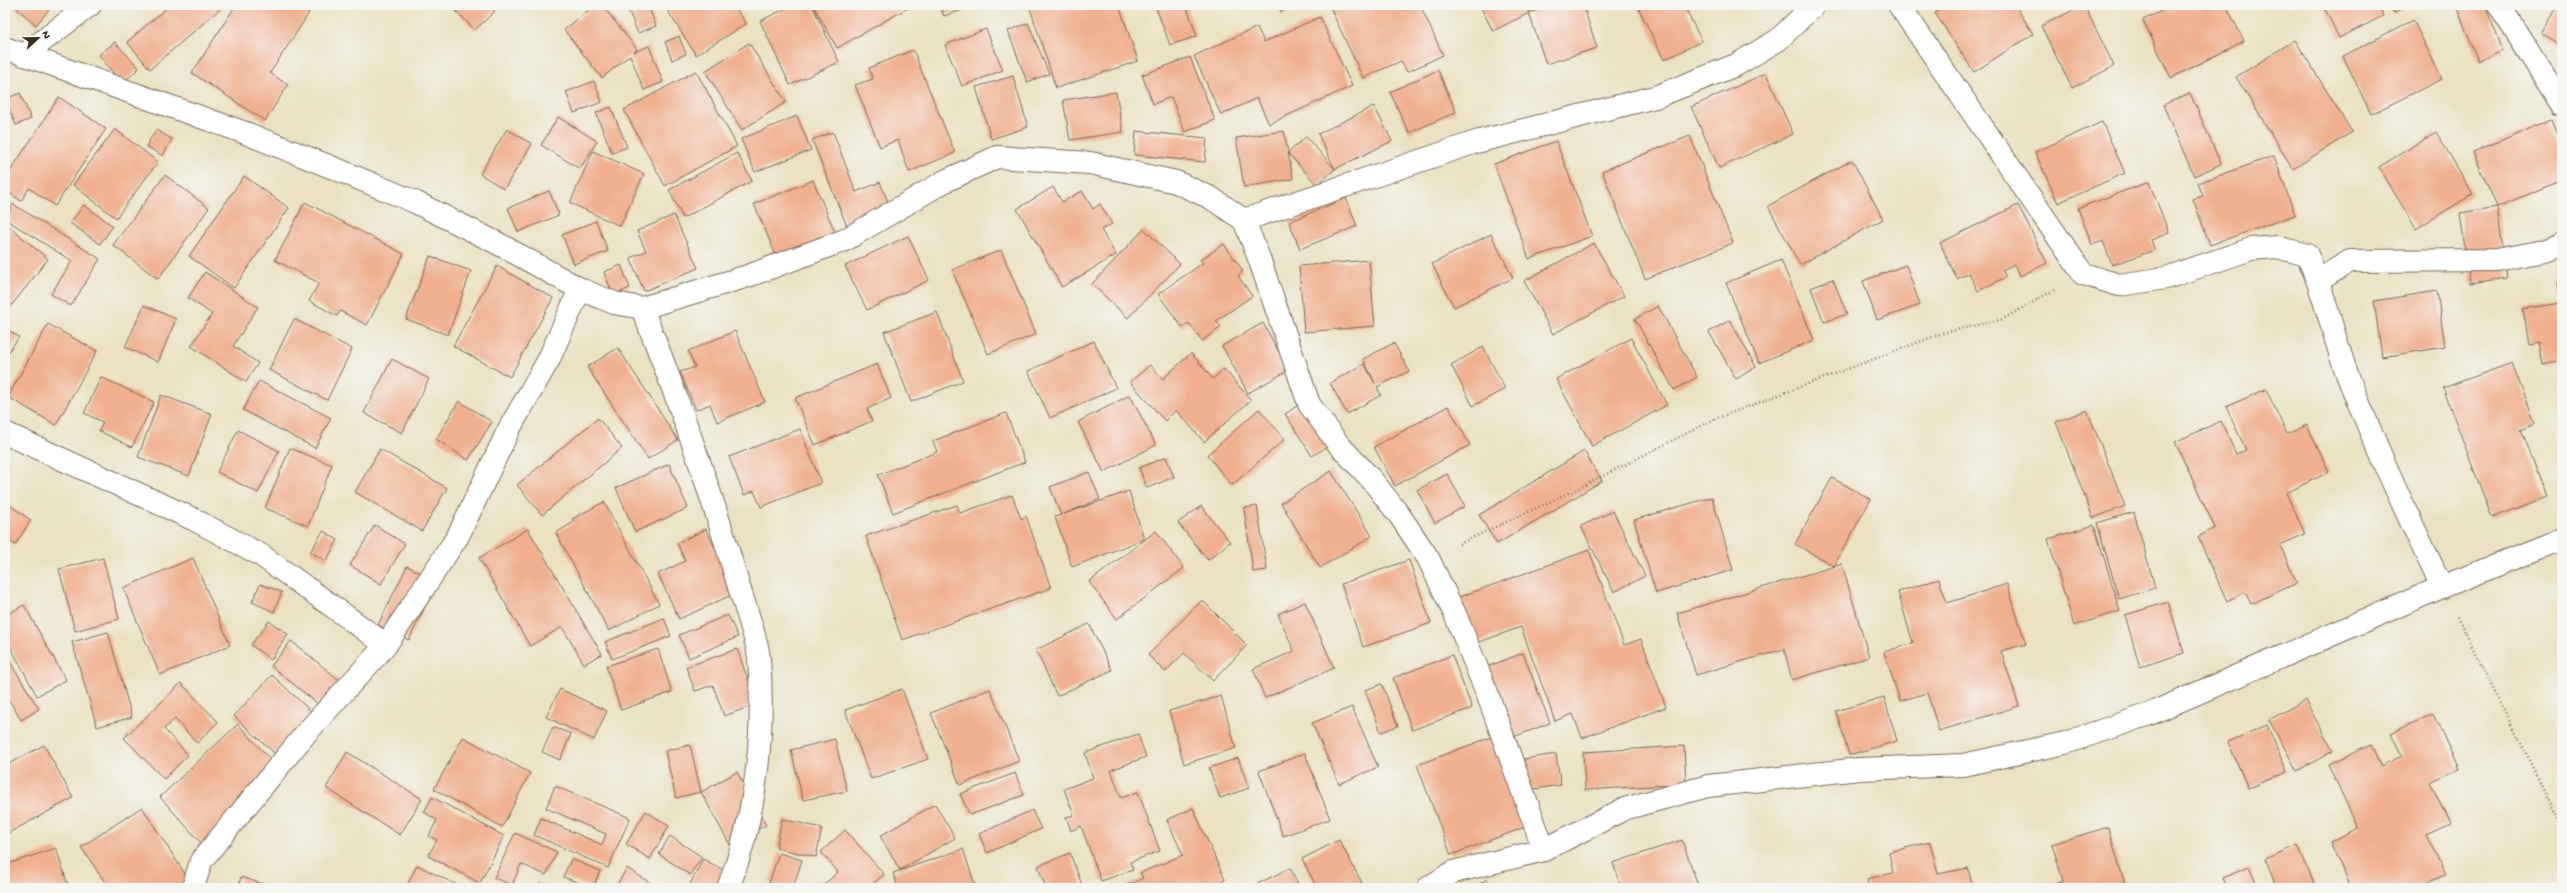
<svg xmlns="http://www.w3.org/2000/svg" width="2567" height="893" font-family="'Gochi Hand',sans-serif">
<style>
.building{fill:#f0b090}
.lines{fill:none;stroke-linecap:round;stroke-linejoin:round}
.street-casing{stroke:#786a58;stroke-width:24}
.path{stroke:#786a58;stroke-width:2.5;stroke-dasharray:1 3;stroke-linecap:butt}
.street{stroke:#fff;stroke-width:22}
</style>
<rect width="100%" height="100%" fill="#f6f6f2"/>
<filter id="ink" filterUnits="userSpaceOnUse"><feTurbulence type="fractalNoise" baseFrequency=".025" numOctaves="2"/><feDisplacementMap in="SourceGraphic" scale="8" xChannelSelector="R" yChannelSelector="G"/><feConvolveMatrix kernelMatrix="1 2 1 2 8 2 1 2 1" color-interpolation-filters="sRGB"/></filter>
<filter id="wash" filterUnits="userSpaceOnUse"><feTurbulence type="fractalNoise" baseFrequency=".012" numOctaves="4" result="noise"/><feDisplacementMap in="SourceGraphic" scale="16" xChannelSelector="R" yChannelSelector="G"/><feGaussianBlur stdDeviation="0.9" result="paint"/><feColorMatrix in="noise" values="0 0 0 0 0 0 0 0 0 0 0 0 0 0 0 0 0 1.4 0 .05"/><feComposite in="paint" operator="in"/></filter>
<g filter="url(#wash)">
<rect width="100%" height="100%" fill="#eae2c3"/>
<g id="blocks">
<g class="building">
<path d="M13 5H53L36 25Z"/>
<path d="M170 5H225L150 69 127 42Z"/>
<path d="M236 5H296L309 13 270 73 288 85 265 121 192 73Z"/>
<path d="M450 5H488L495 11 475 30Z"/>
<path d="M595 5H602L637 49 634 52 649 46 663 82 644 90 630 55 602 78 564 30Z"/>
<path d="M626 5H648L656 26 638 33Z"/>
<path d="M664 5H740L735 7 746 24 696 55Z"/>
<path d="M793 5H812L839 62 790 85 760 21Z"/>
<path d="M813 5H913L837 48Z"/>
<path d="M940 5H978L944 16Z"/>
<path d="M1029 5H1119L1138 61 1056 88Z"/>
<path d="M1155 5H1186L1197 36 1170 45Z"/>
<path d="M1278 5H1295L1281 12Z"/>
<path d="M1329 5H1420L1443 55 1407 72 1401 61 1363 78Z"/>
<path d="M1488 5H1525L1529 13 1493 31 1481 8Z"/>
<path d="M1552 5H1583L1597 48 1546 64 1529 13Z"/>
<path d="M1637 5H1695L1686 10 1702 41 1664 60Z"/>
<path d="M1947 5H2015L2033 34 1974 72 1935 13Z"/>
<path d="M2084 5 2114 66 2072 88 2041 26Z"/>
<path d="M2174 5H2226L2244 41 2171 78 2143 20Z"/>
<path d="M2323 5H2378L2383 16 2339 38Z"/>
<path d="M2389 5H2409L2394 13Z"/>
<path d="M2465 5H2485L2503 51 2478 61 2457 8Z"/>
<path d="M2558 5H2562V46L2541 34Z"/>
<path d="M1320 17 1352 86 1269 124 1257 98 1221 115 1194 56 1257 27 1264 42Z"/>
<path d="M2413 20 2442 79 2371 114 2343 56Z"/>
<path d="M1028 23 1049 74 1027 82 1008 31Z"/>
<path d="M986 29 1003 70 962 86 945 45Z"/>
<path d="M679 36 686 54 672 60 665 42Z"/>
<path d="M2295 40 2352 132 2293 169 2236 77Z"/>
<path d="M115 42 139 68 122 84 99 55Z"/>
<path d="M749 43 786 102 742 130 705 71Z"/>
<path d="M913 50 955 153 909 172 898 140 880 147 855 85 873 79 869 68Z"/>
<path d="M1190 57 1215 120 1185 132 1171 97 1153 104 1142 75Z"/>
<path d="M1438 70 1456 112 1409 133 1390 92Z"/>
<path d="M696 71 737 146 665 186 624 110Z"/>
<path d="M1766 73 1793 134 1719 168 1691 107Z"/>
<path d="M1013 76 1028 127 991 139 976 87Z"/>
<path d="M594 81 602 102 574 113 566 92Z"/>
<path d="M1116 92 1123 132 1070 140 1063 100Z"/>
<path d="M20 93 31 119 16 125 5 99Z"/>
<path d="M2190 93 2221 164 2194 176 2163 105Z"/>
<path d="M59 97 106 129 55 206 29 188 21 201 5 190V179Z"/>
<path d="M1374 106 1392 141 1335 169 1318 134Z"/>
<path d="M611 107 627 147 612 153 596 113Z"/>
<path d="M797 116 811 150 755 172 741 139Z"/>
<path d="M558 117 597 141 580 169 541 145Z"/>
<path d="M2552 119 2562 144V180L2497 207 2473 152Z"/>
<path d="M2102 122 2125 173 2058 203 2035 152Z"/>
<path d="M115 129 158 162 116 218 73 185Z"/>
<path d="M507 129 532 144 504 189 480 174Z"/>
<path d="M156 130 172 139 163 156 146 146Z"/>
<path d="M1136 131 1207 138 1205 162 1134 155Z"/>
<path d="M1284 131 1293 179 1244 187 1236 138Z"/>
<path d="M833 132 856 192 880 182 894 216 850 234 812 140Z"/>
<path d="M2436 132 2473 194 2416 229 2379 167Z"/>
<path d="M1690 136 1733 243 1645 279 1602 171Z"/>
<path d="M1306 137 1335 169 1317 185 1288 153Z"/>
<path d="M1556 141 1592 236 1529 259 1494 164Z"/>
<path d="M593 151 644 174 620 226 570 203Z"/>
<path d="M737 153 752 181 683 218 669 190Z"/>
<path d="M2274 156 2295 215 2210 245 2193 199 2203 196 2198 183Z"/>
<path d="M1852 160 1883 219 1800 265 1768 206Z"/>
<path d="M165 175 209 208 158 279 113 245Z"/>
<path d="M244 176 289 208 234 288 189 256Z"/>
<path d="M813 180 839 242 781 267 754 204Z"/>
<path d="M2149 182 2169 233 2151 240 2155 250 2112 265 2103 241 2092 245 2078 208Z"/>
<path d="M1053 187 1062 202 1082 191 1093 209 1100 204 1112 224 1101 230 1116 255 1062 287 1017 209Z"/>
<path d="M549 191 559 215 518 232 508 208Z"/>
<path d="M1346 198 1357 226 1300 249 1289 222Z"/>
<path d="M305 202 404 254 367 325 340 311 337 316 309 301 319 283 275 260Z"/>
<path d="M13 204 100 259 71 306 51 294 72 261 5 219Z"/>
<path d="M84 205 113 226 100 244 70 223Z"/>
<path d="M2018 205 2047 263 2020 276 2015 264 2002 270 2006 277 1978 291 1969 273 1957 279 1940 243Z"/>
<path d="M2497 207 2507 278 2470 283 2460 213Z"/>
<path d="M674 215 698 268 644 291 630 258 646 251 637 231Z"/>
<path d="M596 221 608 251 574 264 562 235Z"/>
<path d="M7 225 48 259 8 310 5 307Z"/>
<path d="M1144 229 1180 264 1128 318 1092 284Z"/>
<path d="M1491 234 1513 278 1454 307 1432 264Z"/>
<path d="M908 236 929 280 867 310 845 266Z"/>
<path d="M1594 243 1624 296 1553 334 1524 281Z"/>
<path d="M1224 244 1243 271 1238 276 1252 296 1216 321 1221 327 1202 341 1189 323 1182 327 1158 294 1203 263 1200 260Z"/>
<path d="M1001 250 1036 334 988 354 952 270Z"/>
<path d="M430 256 471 271 448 335 406 319Z"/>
<path d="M1369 260 1375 326 1304 332 1299 266Z"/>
<path d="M1781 260 1814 340 1759 363 1726 283Z"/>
<path d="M621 265 630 288 613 295 604 272Z"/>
<path d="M1906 265 1920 305 1877 320 1863 281Z"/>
<path d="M497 266 553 298 510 377 453 346Z"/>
<path d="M205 272 258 307 233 346 258 363 246 382 191 346 212 314 188 298Z"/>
<path d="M1833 279 1847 314 1824 322 1811 288Z"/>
<path d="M2562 283V361L2543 365 2539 342 2529 344 2523 309 2559 303 2556 284Z"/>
<path d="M2437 291 2445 347 2382 357 2374 301Z"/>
<path d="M144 305 176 319 158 362 125 347Z"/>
<path d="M1658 306 1697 377 1674 390 1635 319Z"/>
<path d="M937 312 963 381 911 402 884 332Z"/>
<path d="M294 319 352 349 327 400 269 370Z"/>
<path d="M1730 320 1756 367 1736 379 1709 332Z"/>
<path d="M1263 323 1289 370 1248 393 1222 346Z"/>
<path d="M48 324 97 351 56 425 8 397Z"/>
<path d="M5 328 19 337 5 357Z"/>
<path d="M735 331 765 402 717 422 710 404 696 410 680 372 695 367 688 351Z"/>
<path d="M1631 338 1667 405 1592 446 1556 379Z"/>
<path d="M1094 341 1116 388 1050 418 1028 371Z"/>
<path d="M1394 343 1409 371 1377 387 1381 395 1347 414 1330 383 1364 364 1375 383 1363 359Z"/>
<path d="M1483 347 1505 389 1473 406 1451 365Z"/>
<path d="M618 348 678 440 648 459 587 367Z"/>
<path d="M1191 353 1213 379 1224 369 1251 400 1204 442 1176 410 1165 421 1130 382 1150 365 1163 379Z"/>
<path d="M392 359 429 379 402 433 364 413Z"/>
<path d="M2512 363 2535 423 2520 429 2546 497 2492 518 2443 388Z"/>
<path d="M877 364 891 398 867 409 872 421 815 445 795 398Z"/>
<path d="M101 377 154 402 132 447 99 431 103 422 84 413Z"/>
<path d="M259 381 331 418 315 448 243 410Z"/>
<path d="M2266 389 2287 434 2307 425 2329 472 2286 493 2305 534 2280 545 2297 583 2251 604 2245 592 2227 601 2198 537 2215 528 2175 442 2221 421 2236 454 2246 450 2226 407Z"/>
<path d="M161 395 212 414 189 476 138 457Z"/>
<path d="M1130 395 1156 445 1104 472 1078 422Z"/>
<path d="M459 401 492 422 468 460 436 439Z"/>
<path d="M1301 403 1328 446 1312 456 1285 414Z"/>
<path d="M1448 406 1470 445 1395 486 1374 447Z"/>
<path d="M1259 409 1285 439 1232 485 1207 455Z"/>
<path d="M2087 410 2125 506 2093 518 2056 422Z"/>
<path d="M1006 413 1025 462 893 513 878 475 937 452 933 441Z"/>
<path d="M598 418 622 448 542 515 517 485Z"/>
<path d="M800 429 821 483 761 507 754 491 744 495 729 457Z"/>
<path d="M238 430 279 451 258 493 217 472Z"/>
<path d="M290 448 332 465 308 526 265 508Z"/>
<path d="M380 449 447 488 422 531 355 492Z"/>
<path d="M1584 451 1602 481 1497 544 1479 515Z"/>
<path d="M1166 457 1174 477 1147 488 1139 468Z"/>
<path d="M669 464 688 508 635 532 616 488Z"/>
<path d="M1331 471 1372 536 1320 568 1281 503Z"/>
<path d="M1089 472 1100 499 1064 514 1129 491 1144 539 1072 567 1055 517 1061 515 1050 487Z"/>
<path d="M1447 474 1465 506 1435 523 1417 490Z"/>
<path d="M1832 478 1871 499 1834 566 1795 544Z"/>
<path d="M1012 495 1021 519 1026 516 1051 588 902 640 866 536 957 505 960 513Z"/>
<path d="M1712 497 1733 570 1656 593 1634 520Z"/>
<path d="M5 502 31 520 15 545 5 538Z"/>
<path d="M604 502 659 604 609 631 556 533 574 522 572 519Z"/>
<path d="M1201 506 1230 542 1208 560 1178 523Z"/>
<path d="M1257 506 1267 570 1253 572 1244 508Z"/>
<path d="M1613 511 1645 576 1614 592 1581 526Z"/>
<path d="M2134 512 2155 588 2119 599 2097 523Z"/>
<path d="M375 525 405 544 381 584 350 565Z"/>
<path d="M2094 525 2120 611 2074 626 2048 539Z"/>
<path d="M528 529 602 654 584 664 562 627 530 646 479 558Z"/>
<path d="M706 529 736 593 679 619 658 574 685 561 677 543Z"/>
<path d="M323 531 338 540 326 561 310 552Z"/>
<path d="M1156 531 1184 568 1117 619 1089 582Z"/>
<path d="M1589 550 1624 645 1641 639 1666 707 1582 738 1573 714 1555 721 1521 627 1471 645 1454 599Z"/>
<path d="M103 558 119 619 75 631 59 569Z"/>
<path d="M193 558 230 645 160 675 123 588Z"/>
<path d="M1409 560 1431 623 1363 647 1341 584Z"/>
<path d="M1842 564 1869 657 1792 680 1784 649 1696 675 1677 613Z"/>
<path d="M407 566 437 581 409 640 378 625Z"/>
<path d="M1939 579 1947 603 2007 584 2026 644 2001 651 2019 706 1939 731 1927 693 1900 701 1884 652 1913 643 1898 592Z"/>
<path d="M260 584 282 592 274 612 252 602Z"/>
<path d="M1202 600 1247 645 1213 681 1184 653 1165 672 1148 655Z"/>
<path d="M1305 602 1334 668 1265 698 1253 669 1294 651 1278 614Z"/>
<path d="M2168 602 2184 653 2140 667 2125 615Z"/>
<path d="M24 605 66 680 37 696 5 637V616Z"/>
<path d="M728 615 738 637 689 658 679 635Z"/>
<path d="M664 618 671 636 612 659 605 642Z"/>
<path d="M269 621 288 634 271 660 251 645Z"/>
<path d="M1089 624 1112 670 1057 696 1036 650Z"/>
<path d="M108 632 132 717 97 727 72 642Z"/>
<path d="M291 641 343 683 323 708 271 666Z"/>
<path d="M658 649 672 692 621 710 606 666Z"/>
<path d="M737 649 757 704 724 716 713 685 695 691 686 667Z"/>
<path d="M1523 653 1550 723 1511 738 1484 668Z"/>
<path d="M5 654 39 709 21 720 5 693Z"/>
<path d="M1452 655 1472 708 1412 730 1393 678Z"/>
<path d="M272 675 315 715 286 764 234 716Z"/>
<path d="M181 683 218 722 197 743 175 719 164 729 188 755 164 779 124 738Z"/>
<path d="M1382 684 1398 726 1381 732 1365 690Z"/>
<path d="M560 689 607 711 594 740 546 717Z"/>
<path d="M902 689 928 759 871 779 845 710Z"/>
<path d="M990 689 1019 761 960 785 931 713Z"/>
<path d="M1221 696 1236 748 1184 764 1169 711Z"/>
<path d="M1884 697 1897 741 1849 755 1836 711Z"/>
<path d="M2305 700 2333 751 2297 771 2269 720Z"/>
<path d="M1352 707 1378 767 1339 784 1312 723Z"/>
<path d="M2433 714 2459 769 2430 782 2450 823 2426 834 2445 875 2416 888H2351L2330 842 2358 828 2328 764 2371 745 2381 766 2402 756 2391 733Z"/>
<path d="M238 724 281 771 202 844 160 797Z"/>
<path d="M2267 725 2287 772 2248 788 2228 742Z"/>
<path d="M553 727 571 734 560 760 542 752Z"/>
<path d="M1138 734 1146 757 1111 770 1121 798 1138 792 1160 851 1130 862 1133 870 1101 881 1081 826 1071 831 1066 817 1074 815 1064 789 1093 778 1085 753Z"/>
<path d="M1494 736 1528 826 1451 855 1417 765Z"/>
<path d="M463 737 530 773 502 827 434 789Z"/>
<path d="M835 739 847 791 803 800 791 750Z"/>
<path d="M44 745 73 798 5 835V766Z"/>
<path d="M690 745 701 792 676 798 665 751Z"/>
<path d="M1684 746 1686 784 1585 790 1583 752Z"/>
<path d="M347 752 422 799 400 835 326 788Z"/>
<path d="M1305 753 1330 819 1283 836 1259 771Z"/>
<path d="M1556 754 1561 785 1528 790 1524 759Z"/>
<path d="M1238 758 1249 788 1220 798 1209 768Z"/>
<path d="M737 772 766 825 730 845 701 792Z"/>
<path d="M1015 773 1024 795 970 815 960 794Z"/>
<path d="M555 786 630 818 608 868 534 835 541 818 602 845 606 834 546 808Z"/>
<path d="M432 797 504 836 480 883 428 856 437 840 429 836 437 820 424 812Z"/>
<path d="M935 804 955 838 900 870 880 836Z"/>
<path d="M142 807 194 888H109L81 847Z"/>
<path d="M1193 808 1225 880 1208 888H1121L1143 878 1140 873 1183 855 1167 820Z"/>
<path d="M1032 810 1041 829 987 853 979 834Z"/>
<path d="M646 811 669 826 650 859 626 844Z"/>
<path d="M782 819 822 828 816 857 776 848Z"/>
<path d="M2108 827 2126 888H2043L2063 881 2052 844Z"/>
<path d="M845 830 884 874 868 888H820L838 872 821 852Z"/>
<path d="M515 833 557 852 546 875 521 864 512 885 494 878Z"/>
<path d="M670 836 702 857 690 875 659 854Z"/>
<path d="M1339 840 1362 883 1353 888H1317L1302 859Z"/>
<path d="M1682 840 1699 888H1621L1613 863Z"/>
<path d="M1930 842 1938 874 1968 868 1973 888H1869L1867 879 1893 873 1889 852Z"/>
<path d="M2298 845 2316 888H2277L2265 859Z"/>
<path d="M56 848 69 888H5V865Z"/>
<path d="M963 849 976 888H898L893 873Z"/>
<path d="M779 853 802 860 793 888 769 883Z"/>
<path d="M1070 853 1083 888H1046L1038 866Z"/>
<path d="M571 859 600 871 593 888 563 877Z"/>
<path d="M703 859 729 873 721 888H688Z"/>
<path d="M417 865 463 888H406Z"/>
<path d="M2249 867 2258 888H2226L2222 878Z"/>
<path d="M627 868 658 888H615Z"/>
<path d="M1290 868 1300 888H1249Z"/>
<path d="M241 877 275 888H238Z"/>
<path d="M1487 879 1493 888H1474Z"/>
<path d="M539 883 554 888H537Z"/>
</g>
</g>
</g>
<g filter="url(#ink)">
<use href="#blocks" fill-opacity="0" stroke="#786a58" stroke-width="1"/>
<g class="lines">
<defs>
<g id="street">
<path d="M1899 5 2083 274 2119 285 2166 278 2251 249 2277 247 2307 255C2326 295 2333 338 2349 379 2377 450 2409 519 2442 587"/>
<path d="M2499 5 2562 105"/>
<path d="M5 48 243 132 341 171 415 202 499 244 580 289 614 303 642 308 748 276 845 240 945 181 997 157 1090 163 1176 182 1211 198 1244 220 1260 261 1309 404 1339 445 1372 480 1400 516 1428 558 1455 614 1487 693 1544 850"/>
<path d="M24 55 90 5"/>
<path d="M1244 220 1476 142 1655 97 1736 65 1778 40 1814 5"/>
<path d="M2319 280 2350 261 2497 260 2544 251 2562 244"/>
<path d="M642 308C677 396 709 485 736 577 742 599 757 637 759 658 765 734 756 817 728 888"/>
<path d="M5 433 193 519 261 555 386 645"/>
<path d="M193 888 201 861 307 732 386 645 458 536 509 429 548 361 580 289"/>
<path d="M1428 888 1453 872 1544 850 1624 809 1708 786 1859 769 1963 765 2065 743 2147 715 2442 587 2562 539"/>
</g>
</defs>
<use href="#street" class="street-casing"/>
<g class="path">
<path d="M1459 544 1573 491 1715 419 1943 333 2003 319 2054 290"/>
<path d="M2457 617 2562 826"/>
</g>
<use href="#street" class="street"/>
</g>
</g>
<rect width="2567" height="893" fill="none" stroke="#f6f6f2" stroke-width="20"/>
<g transform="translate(38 38) rotate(68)" stroke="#f6f6f2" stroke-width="3" paint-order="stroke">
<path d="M0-3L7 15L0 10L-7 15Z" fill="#3b2a1e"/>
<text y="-6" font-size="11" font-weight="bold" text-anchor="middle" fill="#3b2a1e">N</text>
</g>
</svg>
